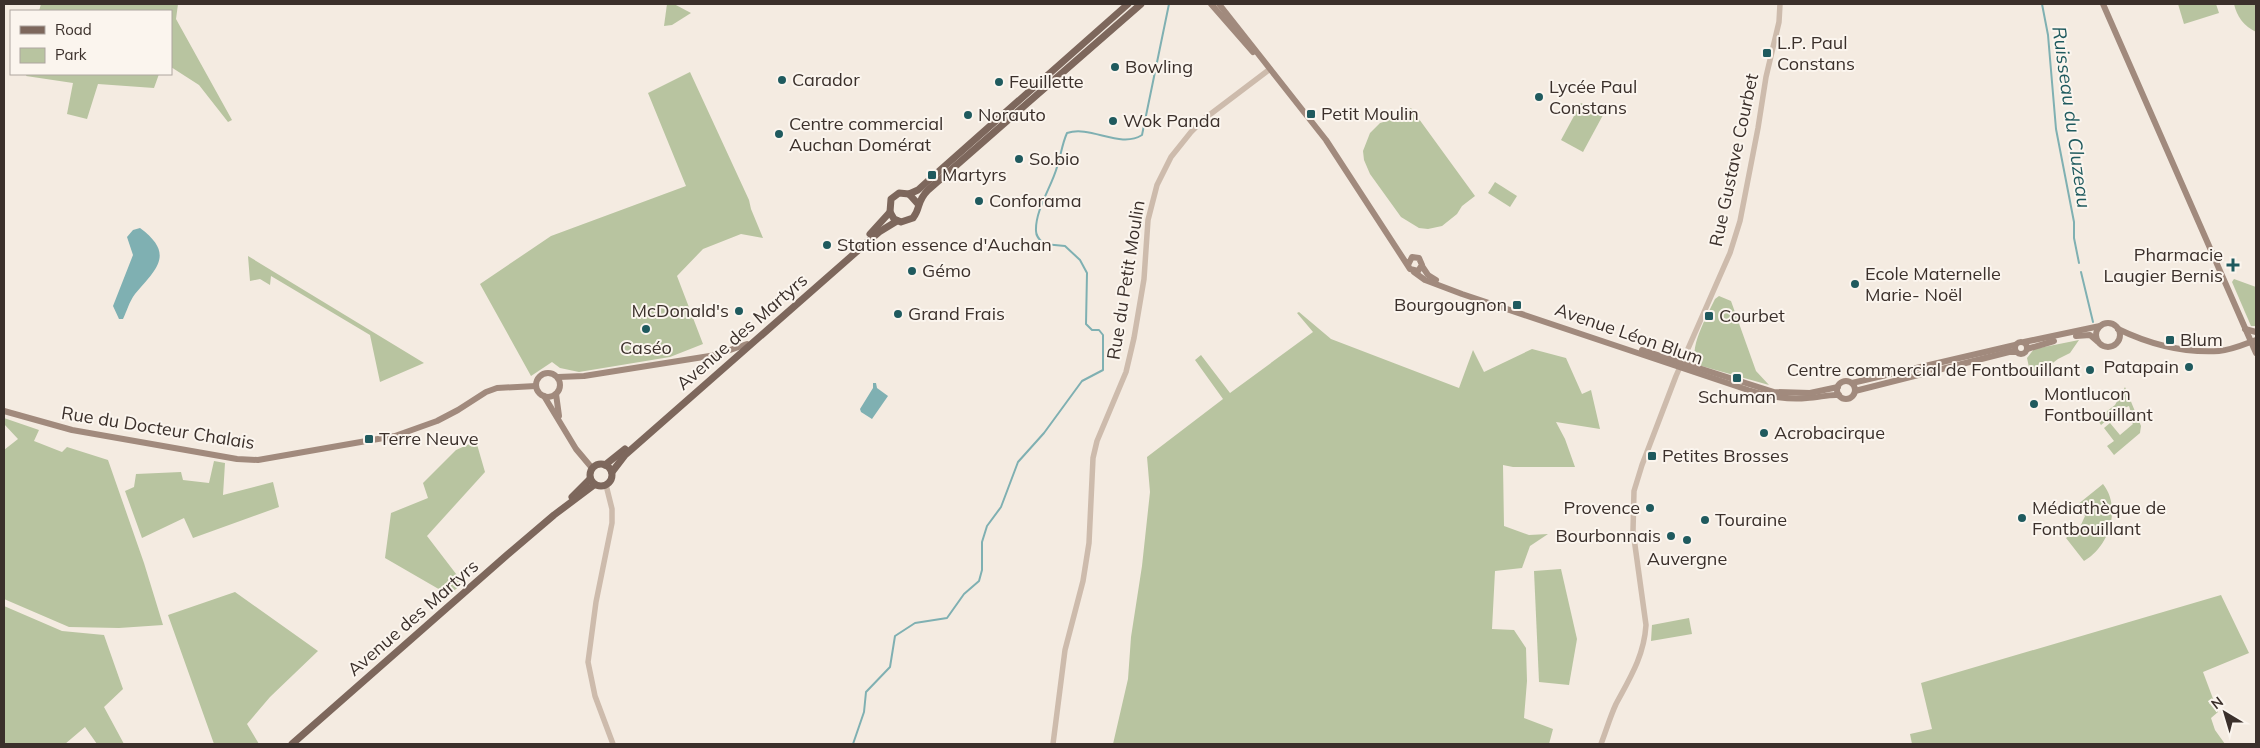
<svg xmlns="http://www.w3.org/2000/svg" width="2260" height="748" font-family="Mulish,sans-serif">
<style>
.green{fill:#b8c4a0}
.water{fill:#7fb0b2}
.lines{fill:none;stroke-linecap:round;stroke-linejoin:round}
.stream{stroke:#7fb0b2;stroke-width:2}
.tertiary{stroke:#cdbbac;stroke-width:5.5}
.secondary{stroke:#a18a7d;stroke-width:6}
.primary{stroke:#7d675c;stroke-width:7}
.poi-dot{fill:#1f5a5e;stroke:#fbf5ee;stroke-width:2}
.labels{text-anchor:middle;stroke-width:4;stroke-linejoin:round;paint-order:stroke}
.poi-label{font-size:18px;fill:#3b302b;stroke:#fbf5ee;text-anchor:start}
.street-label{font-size:18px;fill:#3b302b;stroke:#fbf5ee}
.water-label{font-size:19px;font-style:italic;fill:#1f5a5e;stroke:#fbf5ee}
</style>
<rect width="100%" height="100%" fill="#f4ebe1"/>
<g class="green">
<path d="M41 4H178L176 19 232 120 228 122 199 85 171 67V11H39Z"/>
<path d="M667 4H674L691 13 672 25 664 26Z"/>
<path d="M2178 4H2216L2219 13 2184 24Z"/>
<path d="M2234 4H2256V32C2244 26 2237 17 2234 4Z"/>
<path d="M690 72 749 200 751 209 763 238 741 234 703 249 677 276 703 344 670 357 579 372 560 368 552 362 531 376 480 284 551 236 686 186 648 93Z"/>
<path d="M27 74H159L154 88 98 84 87 119 67 114 73 83 26 76Z"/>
<path d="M1581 103 1603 115 1583 152 1561 140Z"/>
<path d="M1411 108 1475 196 1462 206 1457 214 1442 226 1428 229 1419 228 1401 217 1370 174 1364 160 1363 151 1370 133 1380 123 1397 118Z"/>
<path d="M1495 182 1517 196 1510 207 1488 193Z"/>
<path d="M248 256 424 363 380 382 370 335 271 276 270 285 260 279 250 281Z"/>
<path d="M2234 279 2256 287V326H2251L2232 282Z"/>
<path d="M1719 296 1731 301 1756 371 1769 385 1698 365C1686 352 1708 314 1715 299Z"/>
<path d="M1299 312 1331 339 1459 388 1473 350 1484 372 1532 349 1566 358 1582 394 1591 390 1600 429 1556 422 1565 439 1575 467H1513L1503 465 1504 526 1529 535 1548 534 1530 546 1522 568 1495 571 1492 629 1514 630 1526 648 1527 681 1524 718 1553 729 1549 744H1113L1128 679 1131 637 1142 566 1150 492 1147 457 1223 399 1195 360 1201 355 1230 393 1313 332 1297 313Z"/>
<path d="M2079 340 2070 353 2058 359 2034 377 2030 372 2027 358 2034 349Z"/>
<path d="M2125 387 2141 426 2140 433 2114 455 2107 446 2114 441 2104 428 2110 423 2120 435 2133 424 2130 420 2133 419 2129 406 2124 408 2126 418 2124 420 2117 412 2101 425 2097 419 2115 405Z"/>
<path d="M4 418 39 430 34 441 62 452 67 447 108 460 144 563 163 625 119 628 69 627 4 599V450L18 439 4 424Z"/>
<path d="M476 441 485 472 427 536 463 583 449 595 385 558 391 513 428 498 423 483 456 450Z"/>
<path d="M214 461 225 463 223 495 273 482 279 507 193 538 184 518 142 538 125 491 134 487 136 474 181 472 183 480 209 483Z"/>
<path d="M2103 484C2122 508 2109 547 2084 561L2066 538 2080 527 2085 516 2077 505Z"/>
<path d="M1561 569 1577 639 1569 685 1539 682 1534 571Z"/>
<path d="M235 592 318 651 270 697 247 724 259 744H214L168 615Z"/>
<path d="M2221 595 2249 653 2203 672 2218 712 2211 718 2215 730 2225 744H1912L1910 734 1932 729 1921 683Z"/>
<path d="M4 606 62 631 104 635 123 689 104 707 124 744H97L85 727 65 744H4Z"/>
<path d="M1689 618 1692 634 1651 641 1652 625Z"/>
</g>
<g class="water">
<path d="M140 228C175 254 157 268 135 294 129 302 127 311 123 319H119L113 306 133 255 127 237 133 230Z"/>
<path d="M873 383H876L877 388 888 396 872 419 861 412 860 409 873 388Z"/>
</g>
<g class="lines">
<g class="stream">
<path d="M2042 4 2048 35 2056 129 2074 222V238L2079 263"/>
<path d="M2081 272 2093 322"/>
<path d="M853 744 864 712 866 692 890 667 895 636 915 623 947 618 964 594 979 581 982 570V542L987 526 1001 507 1018 462 1044 433 1082 381 1103 370V335L1099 330H1092L1086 324 1087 273 1080 260 1065 246 1044 244C1040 240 1036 237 1036 231 1035 210 1052 186 1057 167 1061 155 1062 144 1067 133 1091 125 1120 149 1142 135L1169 4"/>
</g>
<g class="tertiary">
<path d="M606 485 612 509V523L596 602 588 662 595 696 613 744"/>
<path d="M1053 744 1065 650 1083 581 1089 543 1093 458 1097 441 1126 372 1134 338 1144 279 1148 220 1157 185 1171 157 1191 132 1204 119 1270 69"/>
<path d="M1601 744C1606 731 1610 717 1616 704 1630 678 1644 656 1646 625L1633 531 1634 491 1642 465 1676 376 1730 253 1740 221 1758 128 1766 77 1779 22 1780 4"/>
</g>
<g class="secondary">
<path d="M1211 4 1253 52"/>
<path d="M1219 4 1326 140 1410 269 1418 271 1422 265 1419 258 1412 257 1408 265"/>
<path d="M2103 4 2256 353"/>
<path d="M1422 266 1428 275 1436 280"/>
<path d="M1414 272 1425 280 1462 294 1748 390C1768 396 1786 400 1807 398 1818 398 1828 394 1839 395"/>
<circle cx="2108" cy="335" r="12"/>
<path d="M2118 329C2149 344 2185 353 2219 351 2232 350 2245 344 2256 340"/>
<path d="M2245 329 2256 332"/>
<path d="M2076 336 2090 335 2097 341"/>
<circle cx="2021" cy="348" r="6"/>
<path d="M2024 342 2100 326"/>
<path d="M2027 349 2054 341"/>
<path d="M1642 350 1774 392 1810 393 1838 387"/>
<circle cx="548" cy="385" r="12"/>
<path d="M558 377 584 376 716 355 747 344"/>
<circle cx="1846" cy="390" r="9"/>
<path d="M1852 383 2015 345"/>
<path d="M1855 391 2009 352H2016"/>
<path d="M556 394 559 416"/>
<path d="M544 396 576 449 592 468"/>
<path d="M4 411 72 430 237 459 258 460 395 436 437 421 458 410 486 392 497 388 536 386"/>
</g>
<g class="primary">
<path d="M909 194 918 190 929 180 1128 4"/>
<path d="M918 204 909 194 899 193 891 199 890 212 894 219 901 222 913 218C921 208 916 202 928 190L1141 4"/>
<path d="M870 234 890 212"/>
<circle cx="601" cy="475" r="11"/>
<path d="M605 465 625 449"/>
<path d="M612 472 625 455 879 232 897 221"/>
<path d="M572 497 590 479"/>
<path d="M292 744 507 555 554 515 594 485"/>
</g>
</g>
<g class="poi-dot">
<rect x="1762" y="48" width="10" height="10" rx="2.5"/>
<circle cx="1115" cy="67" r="5"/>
<circle cx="782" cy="80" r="5"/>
<circle cx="999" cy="82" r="5"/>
<circle cx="1539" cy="97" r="5"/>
<rect x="1306" y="109" width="10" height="10" rx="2.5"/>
<circle cx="968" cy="115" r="5"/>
<circle cx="1113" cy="121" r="5"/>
<circle cx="779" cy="134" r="5"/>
<circle cx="1019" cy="159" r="5"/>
<rect x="927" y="170" width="10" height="10" rx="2.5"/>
<circle cx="979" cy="201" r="5"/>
<circle cx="827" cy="245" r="5"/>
<path d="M2230.5 257.5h5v5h5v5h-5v5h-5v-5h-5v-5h5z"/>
<circle cx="912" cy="271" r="5"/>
<circle cx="1855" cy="284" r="5"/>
<rect x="1512" y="300" width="10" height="10" rx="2.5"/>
<circle cx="739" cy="311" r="5"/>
<circle cx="898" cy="314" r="5"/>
<rect x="1704" y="311" width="10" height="10" rx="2.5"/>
<circle cx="646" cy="329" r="5"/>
<rect x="2165" y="335" width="10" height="10" rx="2.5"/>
<circle cx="2189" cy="367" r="5"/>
<circle cx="2090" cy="370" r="5"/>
<rect x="1732" y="373" width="10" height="10" rx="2.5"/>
<circle cx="2034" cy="404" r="5"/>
<circle cx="1764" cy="433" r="5"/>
<rect x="364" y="434" width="10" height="10" rx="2.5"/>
<rect x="1647" y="451" width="10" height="10" rx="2.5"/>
<circle cx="1650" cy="508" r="5"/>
<circle cx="2022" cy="518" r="5"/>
<circle cx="1705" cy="520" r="5"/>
<circle cx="1671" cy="536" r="5"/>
<circle cx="1687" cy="540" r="5"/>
</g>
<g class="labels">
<g class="poi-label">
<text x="1777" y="49">L.P. Paul<tspan x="1777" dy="21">Constans</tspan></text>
<text x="1125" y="73">Bowling</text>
<text x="792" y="86">Carador</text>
<text x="1009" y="88">Feuillette</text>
<text x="1549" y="93">Lycée Paul<tspan x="1549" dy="21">Constans</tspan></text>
<text x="1321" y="120">Petit Moulin</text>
<text x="978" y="121">Norauto</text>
<text x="1123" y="127">Wok Panda</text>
<text x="789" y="130">Centre commercial<tspan x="789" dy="21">Auchan Domérat</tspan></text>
<text x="1029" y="165">So.bio</text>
<text x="942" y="181">Martyrs</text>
<text x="989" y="207">Conforama</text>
<text x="837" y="251">Station essence d'Auchan</text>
<text x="2223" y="261" text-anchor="end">Pharmacie<tspan x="2223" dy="21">Laugier Bernis</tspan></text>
<text x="922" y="277">Gémo</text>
<text x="1865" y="280">Ecole Maternelle<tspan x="1865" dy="21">Marie- Noël</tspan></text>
<text x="1507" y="311" text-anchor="end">Bourgougnon</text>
<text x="729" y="317" text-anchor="end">McDonald's</text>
<text x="908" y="320">Grand Frais</text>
<text x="1719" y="322">Courbet</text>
<text x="2180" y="346">Blum</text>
<text x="646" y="354" text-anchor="middle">Caséo</text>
<text x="2179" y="373" text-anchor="end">Patapain</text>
<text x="2080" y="376" text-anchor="end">Centre commercial de Fontbouillant</text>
<text x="2044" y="400">Montlucon<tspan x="2044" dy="21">Fontbouillant</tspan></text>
<text x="1737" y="403" text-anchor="middle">Schuman</text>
<text x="1774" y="439">Acrobacirque</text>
<text x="379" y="445">Terre Neuve</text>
<text x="1662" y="462">Petites Brosses</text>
<text x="1640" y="514" text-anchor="end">Provence</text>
<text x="2032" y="514">Médiathèque de<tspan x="2032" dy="21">Fontbouillant</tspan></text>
<text x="1715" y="526">Touraine</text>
<text x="1661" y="542" text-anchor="end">Bourbonnais</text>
<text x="1687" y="565" text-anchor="middle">Auvergne</text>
</g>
<g class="street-label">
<text transform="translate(1734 160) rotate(-78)" y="6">Rue Gustave Courbet</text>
<text transform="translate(1126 280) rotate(-81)" y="6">Rue du Petit Moulin</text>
<text transform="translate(742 332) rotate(-41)" y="6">Avenue des Martyrs</text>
<text transform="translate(1629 334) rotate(19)" y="6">Avenue Léon Blum</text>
<text transform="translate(158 428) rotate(9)" y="6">Rue du Docteur Chalais</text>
<text transform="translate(413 618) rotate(-41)" y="6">Avenue des Martyrs</text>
</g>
<g class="water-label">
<text transform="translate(2072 117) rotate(82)" y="7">Ruisseau du Cluzeau</text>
</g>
</g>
<rect width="2260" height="748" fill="none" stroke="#3b302b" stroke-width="10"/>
<rect x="10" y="10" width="162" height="65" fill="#fbf5ee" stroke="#aea6a0"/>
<rect x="20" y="26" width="25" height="8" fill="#7d675c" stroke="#aea6a0"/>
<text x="55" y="35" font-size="15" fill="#3b302b">Road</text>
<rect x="20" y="48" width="25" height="15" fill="#b8c4a0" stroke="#aea6a0"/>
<text x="55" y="60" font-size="15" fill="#3b302b">Park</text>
<g transform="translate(2225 713) rotate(322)" stroke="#fbf5ee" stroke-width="4" paint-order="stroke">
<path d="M0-4L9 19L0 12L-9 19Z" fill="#3b302b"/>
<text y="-8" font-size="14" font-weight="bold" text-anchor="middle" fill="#3b302b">N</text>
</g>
</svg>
